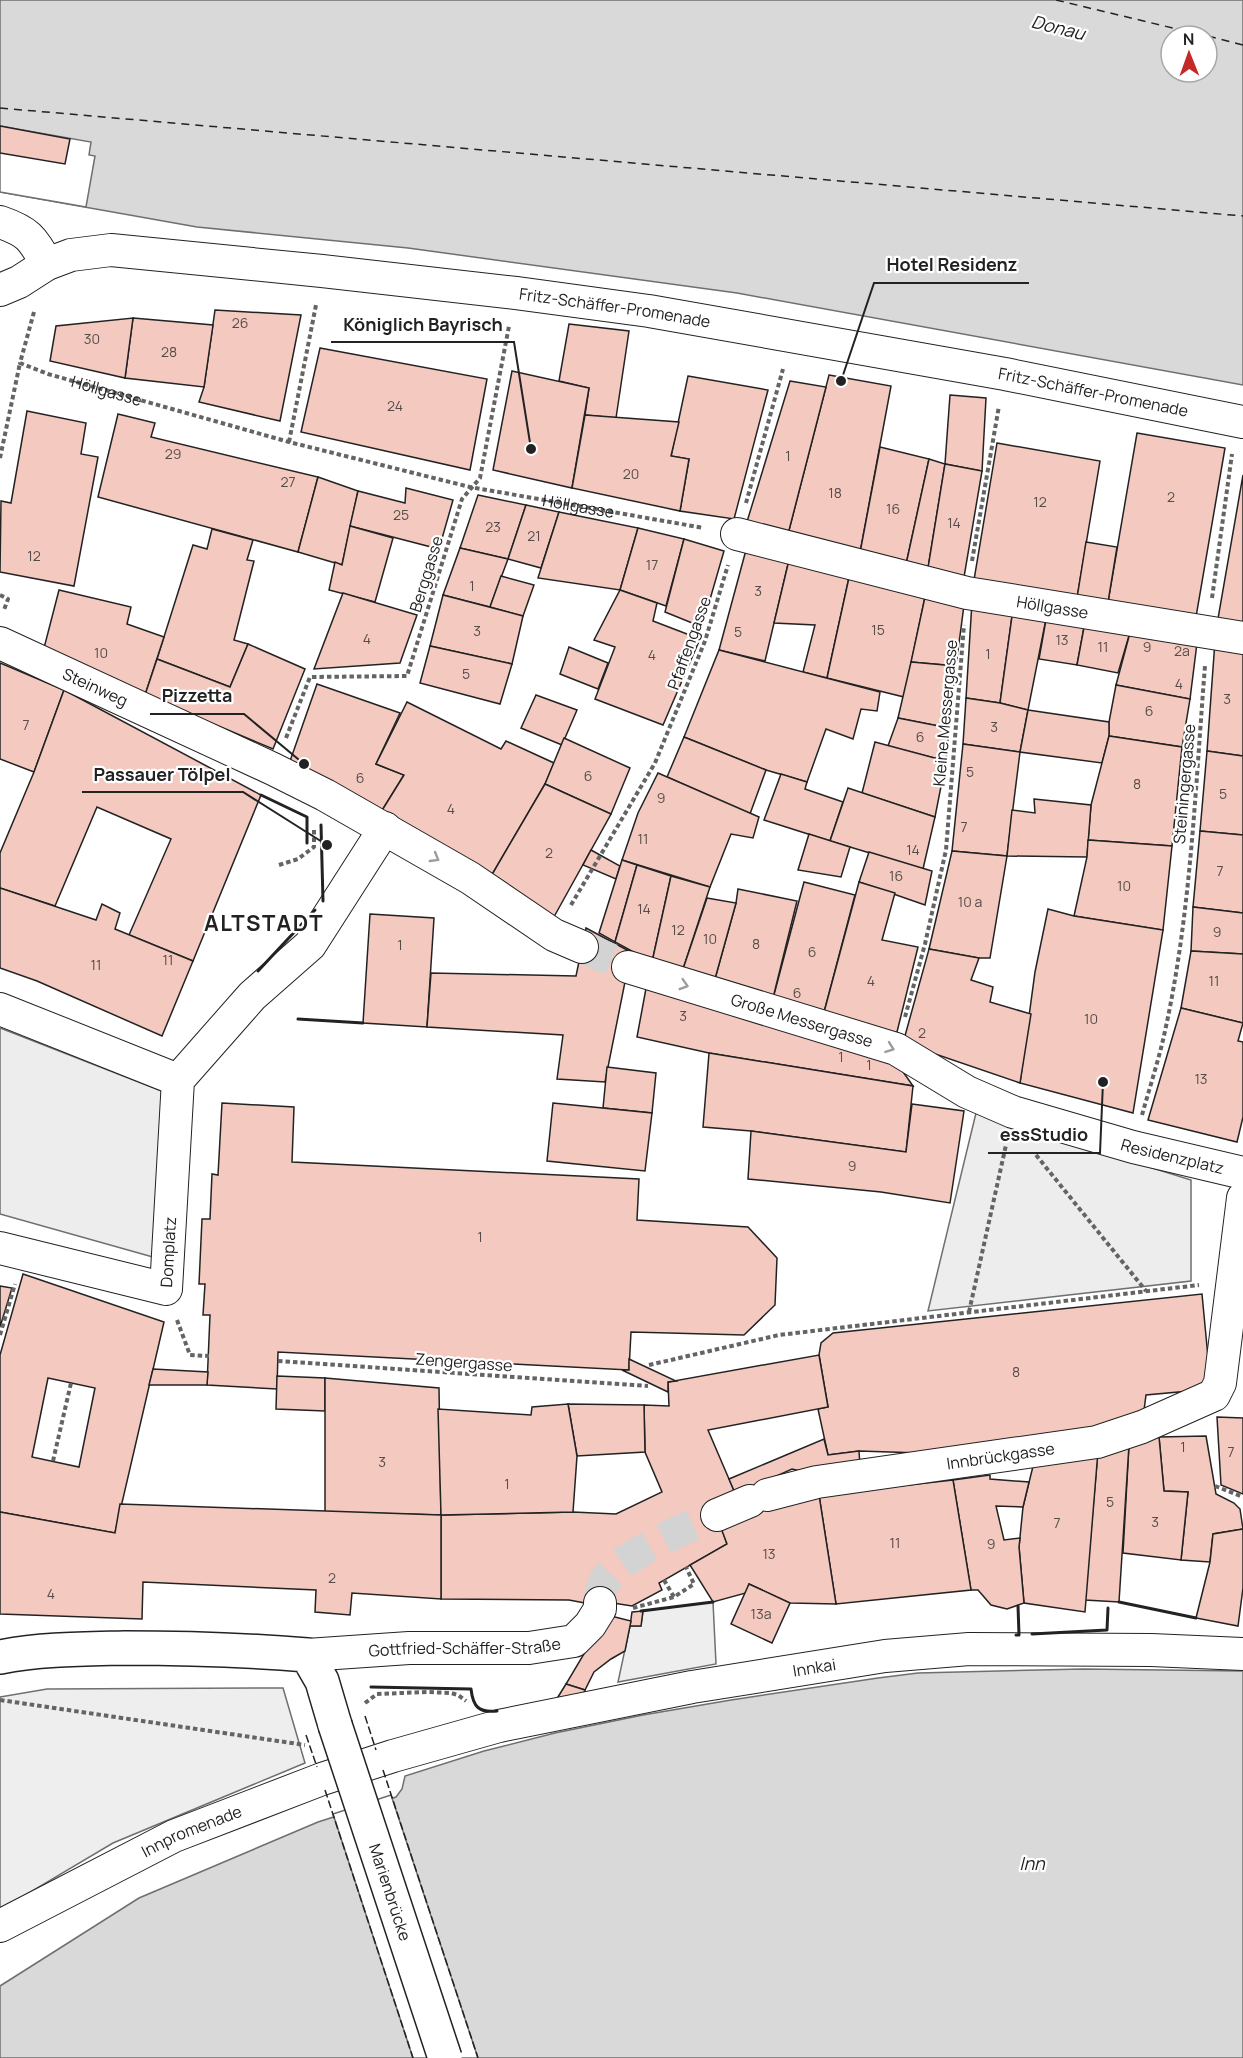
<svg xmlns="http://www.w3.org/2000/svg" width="1243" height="2058" font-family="Manrope,sans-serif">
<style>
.green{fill:#eee;stroke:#6f6f6f;stroke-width:1.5}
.parking{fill:#ededed;stroke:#6f6f6f;stroke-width:1.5}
.water{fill:#d9d9d9;stroke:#6f6f6f;stroke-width:1.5;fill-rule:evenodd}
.pier{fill:#fff;stroke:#6f6f6f;stroke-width:1.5}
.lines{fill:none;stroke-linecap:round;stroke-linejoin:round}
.ferry{stroke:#222;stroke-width:1.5;stroke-dasharray:8 6;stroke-linecap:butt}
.building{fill:#f3c9c0;stroke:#222;stroke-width:1.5;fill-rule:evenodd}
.street-tunnel{stroke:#d3d3d3;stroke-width:32;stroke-dasharray:32 16;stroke-linecap:butt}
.street-casing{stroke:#222;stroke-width:34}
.primary-casing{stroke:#222;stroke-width:36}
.path{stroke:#646464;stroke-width:4;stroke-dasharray:4.5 3;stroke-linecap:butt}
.street{stroke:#fff;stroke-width:32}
.primary{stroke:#fff;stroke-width:33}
.primary-bridge-casing{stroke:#222;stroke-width:36;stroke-linecap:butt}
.primary-bridge{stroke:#fff;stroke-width:33}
.fence{stroke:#222;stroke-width:1.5;stroke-dasharray:8 3;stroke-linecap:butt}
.wall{stroke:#222;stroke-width:3}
.oneway{stroke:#9c9c9c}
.labels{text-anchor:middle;stroke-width:4.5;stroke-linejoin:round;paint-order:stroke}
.number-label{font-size:14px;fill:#564c4a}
.street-label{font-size:16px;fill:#222;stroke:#fff}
.water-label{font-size:18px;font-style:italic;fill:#222;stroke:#fff}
.district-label{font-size:22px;font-weight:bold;letter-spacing:1.5px;fill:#222;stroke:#fff}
.leader{fill:none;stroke:#222;stroke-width:2}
.callout-dot{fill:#222;stroke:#fff;stroke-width:2}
.callout-label{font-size:18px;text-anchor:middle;font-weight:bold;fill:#222;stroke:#fff;stroke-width:4.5;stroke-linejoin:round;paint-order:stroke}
</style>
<rect width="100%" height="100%" fill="#fff"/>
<g class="green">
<path d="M713 1602 716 1664 618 1682 630 1626H641L643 1611Z"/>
<path d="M283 1688 305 1763 113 1843 0 1910V1697L47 1689Z"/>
</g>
<g class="parking">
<path d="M0 1028 177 1097 167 1261 0 1214Z"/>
<path d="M976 1113 1191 1180V1281L928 1311Z"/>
</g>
<g class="water">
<path d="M0 0H1243V385L737 293 408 248 197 227 0 192ZM1171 36H1207V72H1171Z"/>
<path d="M1083 1669 1243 1671V2058H0V1986L139 1898 318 1822 396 1797 402 1789 405 1776 484 1751 555 1733 643 1715 731 1700 878 1678 918 1673Z"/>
</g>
<g class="pier">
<path d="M0 126 91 142 89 155 95 156 86 207 0 192Z"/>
<path d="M391 1795 478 2058H413L333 1814Z"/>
</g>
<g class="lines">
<g class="ferry">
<path d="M1056 0 1206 36"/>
<path d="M1208 36 1243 45"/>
<path d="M0 108 1243 216"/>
</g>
</g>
<g class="building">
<path d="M0 126 70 139 65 164 0 153Z"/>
<path d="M215 310 301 315 280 421 199 402 204 387Z"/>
<path d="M133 318 213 325 204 387 125 378Z"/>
<path d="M133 318 125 378 50 361 56 326Z"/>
<path d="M569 324 629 331 616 418 585 415 589 388 559 381Z"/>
<path d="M320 348 487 379 470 470 301 432Z"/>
<path d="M512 371 589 388 572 488 493 470Z"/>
<path d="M829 375 891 386 859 558 787 538Z"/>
<path d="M688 376 768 390 734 519 680 511 689 459 671 456Z"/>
<path d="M790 381 826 387 787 538 746 525Z"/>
<path d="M950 395 986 398 982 471 945 464Z"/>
<path d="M27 411 86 423 81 454 98 457 74 586 0 572 1 501 11 503Z"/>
<path d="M118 414 155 423 151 437 318 477 298 552 98 497Z"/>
<path d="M585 415 679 422 671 456 689 459 680 511 572 488Z"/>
<path d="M1137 433 1225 448 1196 617 1108 602Z"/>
<path d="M997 443 1100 461 1077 598 974 580Z"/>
<path d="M880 447 929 459 905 569 859 558Z"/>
<path d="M929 459 945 464 927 574 905 569Z"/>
<path d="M945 464 982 471 963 583 927 574Z"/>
<path d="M1243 475V632L1216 630Z"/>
<path d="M318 477 358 491 342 565 298 552Z"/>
<path d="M406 488 453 500 439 549 350 526 358 491 405 503Z"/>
<path d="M478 495 526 505 508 559 460 548Z"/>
<path d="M526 505 559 512 541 568 508 559Z"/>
<path d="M559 512 638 528 620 590 538 578Z"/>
<path d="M350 526 393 538 375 602 329 590 335 562 342 565Z"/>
<path d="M638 528 684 539 666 606 620 590Z"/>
<path d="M212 529 253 540 247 560 254 561 234 640 248 644 230 687 157 659 193 545 207 549Z"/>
<path d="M684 539 724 551 702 627 665 612Z"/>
<path d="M1086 542 1117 547 1108 602 1077 598Z"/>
<path d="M460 548 508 559 490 607 443 595Z"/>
<path d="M746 550 789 560 765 661 719 650Z"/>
<path d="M789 560 850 573 827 678 803 672 815 625 774 623Z"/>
<path d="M850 573 925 597 904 697 827 678Z"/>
<path d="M501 576 534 585 523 616 490 607Z"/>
<path d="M59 590 131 607 127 624 164 637 145 695 44 648Z"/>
<path d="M620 590 657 603 653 621 700 639 663 725 595 699 615 647 594 640Z"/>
<path d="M343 593 417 615 400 663 314 669Z"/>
<path d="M443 595 523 616 512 664 430 646Z"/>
<path d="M925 597 964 605 956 666 911 662Z"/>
<path d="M972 602 1013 609 1000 703 966 698Z"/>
<path d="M1013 609 1047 614 1028 710 1000 703Z"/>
<path d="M1047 614 1085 622 1077 665 1039 659Z"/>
<path d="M1085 622 1131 629 1118 673 1077 665Z"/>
<path d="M1131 629 1198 635 1190 699 1116 685Z"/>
<path d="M1215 641 1243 647V756L1207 751Z"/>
<path d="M248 644 305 669 273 749 145 695 157 659 230 687Z"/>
<path d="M430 646 512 664 500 704 420 683Z"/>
<path d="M569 647 608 663 598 689 560 674Z"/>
<path d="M719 650 880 692 877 711 861 709 853 739 826 729 807 782 766 770 684 737Z"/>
<path d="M911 662 956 666 949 728 898 718Z"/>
<path d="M0 663 64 690 34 772 0 759Z"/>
<path d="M317 684 400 713 376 764 404 775 381 812 289 764Z"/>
<path d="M1116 685 1190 699 1182 747 1109 736V722Z"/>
<path d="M64 690 261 795 193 961 129 935 171 839 97 807 55 906 0 888V853L34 772Z"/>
<path d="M536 695 577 710 562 745 521 728Z"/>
<path d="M966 698 1000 703 1028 710 1020 752 963 744Z"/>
<path d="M407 702 501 749 506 741 554 763 545 784 490 878 381 812 404 775 376 764Z"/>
<path d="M1028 710 1109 722V736L1102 763 1020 752Z"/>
<path d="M898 718 949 728 946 761 888 746Z"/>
<path d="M1109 736 1182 747 1172 846 1088 840 1091 805Z"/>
<path d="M684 737 766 770 750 814 667 777Z"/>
<path d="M564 738 630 768 611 814 545 784Z"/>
<path d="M875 742 946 761 935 817 862 793Z"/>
<path d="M963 744 1020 752 1007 856 952 851Z"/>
<path d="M1207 751 1243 756V835L1200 831Z"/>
<path d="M658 773 759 817 753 838 731 834 710 887 622 860 638 813Z"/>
<path d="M781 774 807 782 805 789 843 802 830 841 764 820Z"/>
<path d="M545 784 611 814 550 924 490 878Z"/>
<path d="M848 788 935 817 923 869 830 841Z"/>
<path d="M1034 799 1091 805 1087 857 1007 856 1012 810 1035 813Z"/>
<path d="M1200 831 1243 835V913L1193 907Z"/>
<path d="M809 834 850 847 841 877 798 870Z"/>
<path d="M1088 840 1172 846 1163 930 1074 916 1087 857Z"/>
<path d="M591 850 620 866 616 879 583 865Z"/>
<path d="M952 851 1007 856 990 958H979L929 949Z"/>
<path d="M869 852 932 871 925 905 859 882Z"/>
<path d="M622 860 637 865 615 942 599 933Z"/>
<path d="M637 865 671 876 652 962 615 942Z"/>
<path d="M671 876 710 887 681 975 652 962Z"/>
<path d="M804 882 855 895 823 1016 772 1002Z"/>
<path d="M859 882 895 893 882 940 918 947 896 1036 823 1016Z"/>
<path d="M0 888 96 920 102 904 120 913 115 929 193 961 162 1036 37 981 0 968Z"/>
<path d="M738 889 797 901 772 1002 713 986 736 903Z"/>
<path d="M707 898 736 903 713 986 681 975Z"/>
<path d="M1193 907 1243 913V954L1191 951Z"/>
<path d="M1048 909 1074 916 1163 930 1133 1113 1020 1083 1035 972Z"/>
<path d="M370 914 434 918 427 1027 363 1023Z"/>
<path d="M586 928 629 951 628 967 605 1082 557 1079 563 1035 427 1027 431 973 576 976Z"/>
<path d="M929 949 979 958 971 980 993 987 990 1002 1031 1014 1020 1083 903 1043Z"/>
<path d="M1191 951 1243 954V1023L1181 1008Z"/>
<path d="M647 983 894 1059 913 1086 709 1053 637 1037Z"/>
<path d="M1181 1008 1243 1023 1238 1041 1243 1042V1117L1237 1142 1148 1120Z"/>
<path d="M709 1053 913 1086 906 1152 751 1131 703 1127Z"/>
<path d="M607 1067 656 1073 652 1113 603 1108Z"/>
<path d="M222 1103 294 1107 292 1162 639 1179 637 1220 748 1227 777 1258 775 1305 744 1335 631 1332 629 1370 278 1352 277 1389 207 1385 210 1315H203L205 1284H199L202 1219H210L212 1174 218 1175Z"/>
<path d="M553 1103 652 1113 645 1171 547 1161Z"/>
<path d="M912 1104 964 1111 950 1203 881 1192 748 1179 751 1131 906 1152Z"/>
<path d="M23 1274 164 1322 115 1533 0 1512V1355ZM48 1378 95 1388 79 1467 32 1457Z"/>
<path d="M0 1286 12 1288 0 1327Z"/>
<path d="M1202 1294 1211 1389 1146 1395 1143 1418 921 1460 920 1453 859 1451 828 1455 818 1409 828 1407 819 1355 821 1343 833 1333Z"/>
<path d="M819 1355 828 1407 708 1430 735 1493 716 1512 727 1544 659 1583 662 1590 632 1606 613 1603 590 1604 569 1600 441 1599V1515L573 1512 616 1514 662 1492 645 1452 644 1405 669 1406 668 1382Z"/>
<path d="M629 1359 676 1381 668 1382V1392L622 1370H629Z"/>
<path d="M153 1369 208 1372 207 1385H149Z"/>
<path d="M277 1376 325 1378V1411L276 1409Z"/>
<path d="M325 1378 439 1388 441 1515 325 1512Z"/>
<path d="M568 1404 644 1405 645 1452 577 1456Z"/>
<path d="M568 1404 577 1456 573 1512 441 1515 438 1409 531 1415 532 1407Z"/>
<path d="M1217 1417 1243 1418V1494L1221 1485Z"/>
<path d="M1206 1436 1216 1494 1234 1503 1240 1509 1243 1529 1213 1534 1210 1562 1181 1560 1188 1492 1164 1491 1159 1437Z"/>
<path d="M1159 1437 1164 1491 1188 1492 1181 1560 1123 1553 1129 1445Z"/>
<path d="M824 1439 828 1455 859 1451 860 1466 805 1472 792 1469 761 1483 772 1507 755 1513 735 1493 729 1479Z"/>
<path d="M1129 1445 1119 1602 1085 1600 1098 1451Z"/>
<path d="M1098 1451 1085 1612 1024 1603 1019 1547 1023 1507 1035 1458Z"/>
<path d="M990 1475V1479L1029 1482 1023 1507 996 1506 1004 1540 1020 1538 1019 1547 1024 1603 1007 1609 991 1605 978 1590H971L953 1480Z"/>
<path d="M953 1480 971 1590 836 1604 819 1495Z"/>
<path d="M819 1495 836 1604 790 1603 749 1584 746 1593 713 1602 690 1565 727 1544 721 1528 772 1507Z"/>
<path d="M120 1504 441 1515V1599L352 1593 350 1615 315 1612 316 1590 143 1582 142 1619 0 1614V1512L115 1533Z"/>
<path d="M1243 1529V1588L1238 1626 1196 1618 1210 1562 1213 1534Z"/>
<path d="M749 1584 790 1603 772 1643 731 1624Z"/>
<path d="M643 1611 641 1626H630L632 1612Z"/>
<path d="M607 1615 631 1621 625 1651 611 1659 594 1672 585 1690 566 1684Z"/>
<path d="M566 1684 585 1690 580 1703 553 1705Z"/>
</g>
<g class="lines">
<g class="street-tunnel">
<path d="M582 947 628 967"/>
<path d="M600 1603C600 1596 601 1587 605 1581 620 1556 690 1525 717 1515"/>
</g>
<defs>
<g id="street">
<path d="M0 222C29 232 32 238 47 264"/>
<path id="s2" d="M0 290 19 282 47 264 71 255 111 250 322 271 516 293 649 311 1005 374 1243 422"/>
<path id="s3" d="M737 534 967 593 1243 638"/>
<path id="s4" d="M0 643 273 769 325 795 470 878 554 935 582 947"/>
<path id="s5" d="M628 967 896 1049 967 1092 1013 1112 1133 1147 1243 1173"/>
<path d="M0 1009 178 1080"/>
<path id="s6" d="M0 1248 166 1289 178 1080 252 996 310 945 385 828"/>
<path id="s7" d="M767 1495 817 1482 1097 1442 1142 1427 1214 1395 1220 1383 1243 1198"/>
<path d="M717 1515 750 1501"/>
<path id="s8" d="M307 1655 409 1648H529L574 1641 590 1625 600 1609V1603"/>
<path id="s9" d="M0 1926 174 1836 322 1779 393 1756 499 1726 692 1687 885 1656 969 1649 1151 1650 1243 1654"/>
</g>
<path id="primary" d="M0 1657C41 1649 82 1649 124 1648 185 1648 246 1650 307 1655L322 1681 335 1725"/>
</defs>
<use href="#street" class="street-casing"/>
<use href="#primary" class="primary-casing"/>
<g class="path">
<path id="s1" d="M34 312 20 363 48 374 289 442 470 487 704 528"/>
<path d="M289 442 316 305"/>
<path d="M0 458 20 363"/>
<path d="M746 503 783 369"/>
<path d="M972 561 999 406"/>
<path d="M0 595 8 599 4 610"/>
<path d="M1212 598 1232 454"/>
<path d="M286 738 310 677 407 676 462 499 480 478 509 326"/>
<path d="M279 865 298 859 314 847V828"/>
<path d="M571 905 655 763 705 641 728 565"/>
<path d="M905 1017 925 944 946 850 964 625"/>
<path d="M1142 1115C1149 1090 1157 1065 1163 1040 1191 918 1195 790 1205 666"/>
<path d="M1036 1155 1146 1291"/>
<path d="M969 1312 1006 1145"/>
<path d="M177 1320 190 1355 209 1356"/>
<path d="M0 1335 15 1284"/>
<path d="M278 1361 648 1386"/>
<path d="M649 1365 779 1335 1199 1285"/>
<path d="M53 1461 71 1383"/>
<path d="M1215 1486 1243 1497"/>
<path d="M664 1580 674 1597"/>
<path d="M633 1608 674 1597 694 1584 686 1567"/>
<path d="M0 1700 305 1745"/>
<path d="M365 1703 377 1694 427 1692 451 1693 458 1695 466 1701"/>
</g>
<use href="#street" class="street"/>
<use href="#primary" class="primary"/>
<defs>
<g id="primary-bridge">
<path id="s10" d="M335 1725 445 2058"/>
</g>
</defs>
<use href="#primary-bridge" class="primary-bridge-casing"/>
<use href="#primary-bridge" class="primary-bridge"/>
<g class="fence">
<path d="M365 1716 376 1750"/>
<path d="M306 1735 317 1767"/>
<path d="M383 1770 478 2058"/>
<path d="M325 1790 413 2058"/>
</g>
<g class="wall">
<path d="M261 795 307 817V843"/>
<path d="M321 825 323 901"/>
<path d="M258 971 315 910"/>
<path d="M298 1019 363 1023"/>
<path d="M1119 1602 1196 1618"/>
<path d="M641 1611 713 1602"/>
<path d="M1032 1634 1107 1630 1108 1608"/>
<path d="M1016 1635H1019L1018 1606"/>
<path d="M371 1687 471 1689C473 1707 479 1713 497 1711"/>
</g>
</g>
<defs><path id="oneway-chevron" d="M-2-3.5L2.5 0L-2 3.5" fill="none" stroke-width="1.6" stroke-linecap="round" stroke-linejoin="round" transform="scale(1.5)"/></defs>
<g class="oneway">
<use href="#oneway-chevron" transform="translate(435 858) rotate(30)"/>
<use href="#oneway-chevron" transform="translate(684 985) rotate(17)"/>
<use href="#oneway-chevron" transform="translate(890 1048) rotate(20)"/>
</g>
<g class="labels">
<g class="number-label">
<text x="240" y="328">26</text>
<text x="92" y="344">30</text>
<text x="169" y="357">28</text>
<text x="395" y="411">24</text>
<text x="173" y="459">29</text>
<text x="788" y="461">1</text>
<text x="631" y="479">20</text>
<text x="288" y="487">27</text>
<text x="835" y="498">18</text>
<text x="1171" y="502">2</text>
<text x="1040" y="507">12</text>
<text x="893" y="514">16</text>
<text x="401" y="520">25</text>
<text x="954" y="528">14</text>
<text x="493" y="532">23</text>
<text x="534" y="541">21</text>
<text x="34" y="561">12</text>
<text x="652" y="570">17</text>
<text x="472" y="591">1</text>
<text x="758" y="596">3</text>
<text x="878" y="635">15</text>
<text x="477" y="636">3</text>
<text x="738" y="637">5</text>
<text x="367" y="644">4</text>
<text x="1062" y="645">13</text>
<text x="1103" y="652">11</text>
<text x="1147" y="652">9</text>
<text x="1182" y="656">2a</text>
<text x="101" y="658">10</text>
<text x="988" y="659">1</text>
<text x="652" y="660">4</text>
<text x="466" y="679">5</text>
<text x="1179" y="689">4</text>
<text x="1227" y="704">3</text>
<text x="1149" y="716">6</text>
<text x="26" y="730">7</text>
<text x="994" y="732">3</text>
<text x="920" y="742">6</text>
<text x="970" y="777">5</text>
<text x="588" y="781">6</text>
<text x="360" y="783">6</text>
<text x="1137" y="789">8</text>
<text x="1223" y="799">5</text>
<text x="661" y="803">9</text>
<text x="451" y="814">4</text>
<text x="964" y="832">7</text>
<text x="643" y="844">11</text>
<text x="913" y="855">14</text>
<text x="549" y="858">2</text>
<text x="1220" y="876">7</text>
<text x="896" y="881">16</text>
<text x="1124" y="891">10</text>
<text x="970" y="907">10 a</text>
<text x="644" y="914">14</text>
<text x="678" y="935">12</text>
<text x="1217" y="937">9</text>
<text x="710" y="944">10</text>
<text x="756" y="949">8</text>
<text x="400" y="950">1</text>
<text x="812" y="957">6</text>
<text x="168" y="965">11</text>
<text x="96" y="970">11</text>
<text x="871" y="986">4</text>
<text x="1214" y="986">11</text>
<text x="797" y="998">6</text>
<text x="683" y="1021">3</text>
<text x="1091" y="1024">10</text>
<text x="922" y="1038">2</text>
<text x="841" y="1062">1</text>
<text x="869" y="1070">1</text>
<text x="1201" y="1084">13</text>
<text x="852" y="1171">9</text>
<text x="480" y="1242">1</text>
<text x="1016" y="1377">8</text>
<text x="1183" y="1452">1</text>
<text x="1231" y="1457">7</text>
<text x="382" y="1467">3</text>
<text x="507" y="1489">1</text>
<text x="1110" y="1507">5</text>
<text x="1155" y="1527">3</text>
<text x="1057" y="1528">7</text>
<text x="895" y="1548">11</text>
<text x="991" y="1549">9</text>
<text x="769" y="1559">13</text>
<text x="332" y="1583">2</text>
<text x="51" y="1599">4</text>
<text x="761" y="1619">13a</text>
</g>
<g class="street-label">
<text dy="6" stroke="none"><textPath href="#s2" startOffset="627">Fritz-Schäffer-Promenade</textPath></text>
<text dy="6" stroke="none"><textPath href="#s1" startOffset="144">Höllgasse</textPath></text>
<text dy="6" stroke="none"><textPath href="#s2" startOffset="1113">Fritz-Schäffer-Promenade</textPath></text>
<text dy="6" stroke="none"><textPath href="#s1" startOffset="630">Höllgasse</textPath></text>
<text transform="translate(426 574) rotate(-73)" y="6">Berggasse</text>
<text dy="6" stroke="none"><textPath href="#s3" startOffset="324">Höllgasse</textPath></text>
<text transform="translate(689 643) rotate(-70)" y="6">Pfaffengasse</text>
<text dy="6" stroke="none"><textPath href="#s4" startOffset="105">Steinweg</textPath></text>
<text transform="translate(945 713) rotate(-85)" y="6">Kleine Messergasse</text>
<text transform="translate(1184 784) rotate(-85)" y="6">Steiningergasse</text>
<text dy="6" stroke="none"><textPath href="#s5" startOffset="182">Große Messergasse</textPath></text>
<text dy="6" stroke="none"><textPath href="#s5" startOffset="579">Residenzplatz</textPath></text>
<text dy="6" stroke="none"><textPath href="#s6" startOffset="208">Domplatz</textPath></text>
<text transform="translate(464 1362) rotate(4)" y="6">Zengergasse</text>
<text dy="6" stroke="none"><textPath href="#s7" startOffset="237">Innbrückgasse</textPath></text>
<text dy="6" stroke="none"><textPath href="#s8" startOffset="158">Gottfried-Schäffer-Straße</textPath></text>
<text dy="6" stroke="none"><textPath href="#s9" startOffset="860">Innkai</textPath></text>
<text dy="6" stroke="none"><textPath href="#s9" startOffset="214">Innpromenade</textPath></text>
<text dy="6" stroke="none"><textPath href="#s10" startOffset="176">Marienbrücke</textPath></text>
</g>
<g class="water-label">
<text transform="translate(1058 28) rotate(14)" y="6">Donau</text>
<text x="1032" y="1870">Inn</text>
</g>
<g class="district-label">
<text x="264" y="931">ALTSTADT</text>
</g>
</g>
<path class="leader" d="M841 381L874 283H1029M531 449L514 342H331M304 764L244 714H150M327 845L243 792H82M1103 1082L1100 1153H988"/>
<g class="callout-dot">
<circle cx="841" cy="381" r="6"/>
<circle cx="531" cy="449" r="6"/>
<circle cx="304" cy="764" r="6"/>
<circle cx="327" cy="845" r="6"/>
<circle cx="1103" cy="1082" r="6"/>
</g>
<g class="callout-label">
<text x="952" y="271">Hotel Residenz</text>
<text x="423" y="331">Königlich Bayrisch</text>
<text x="197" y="702">Pizzetta</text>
<text x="162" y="781">Passauer Tölpel</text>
<text x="1044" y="1141">essStudio</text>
</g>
<g transform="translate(1189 54) rotate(359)"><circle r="28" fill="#ffffff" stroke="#a7a7a7" stroke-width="1.5"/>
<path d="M0-4.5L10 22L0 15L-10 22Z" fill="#c62828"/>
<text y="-9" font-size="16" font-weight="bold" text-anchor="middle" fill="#222222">N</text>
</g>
</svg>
